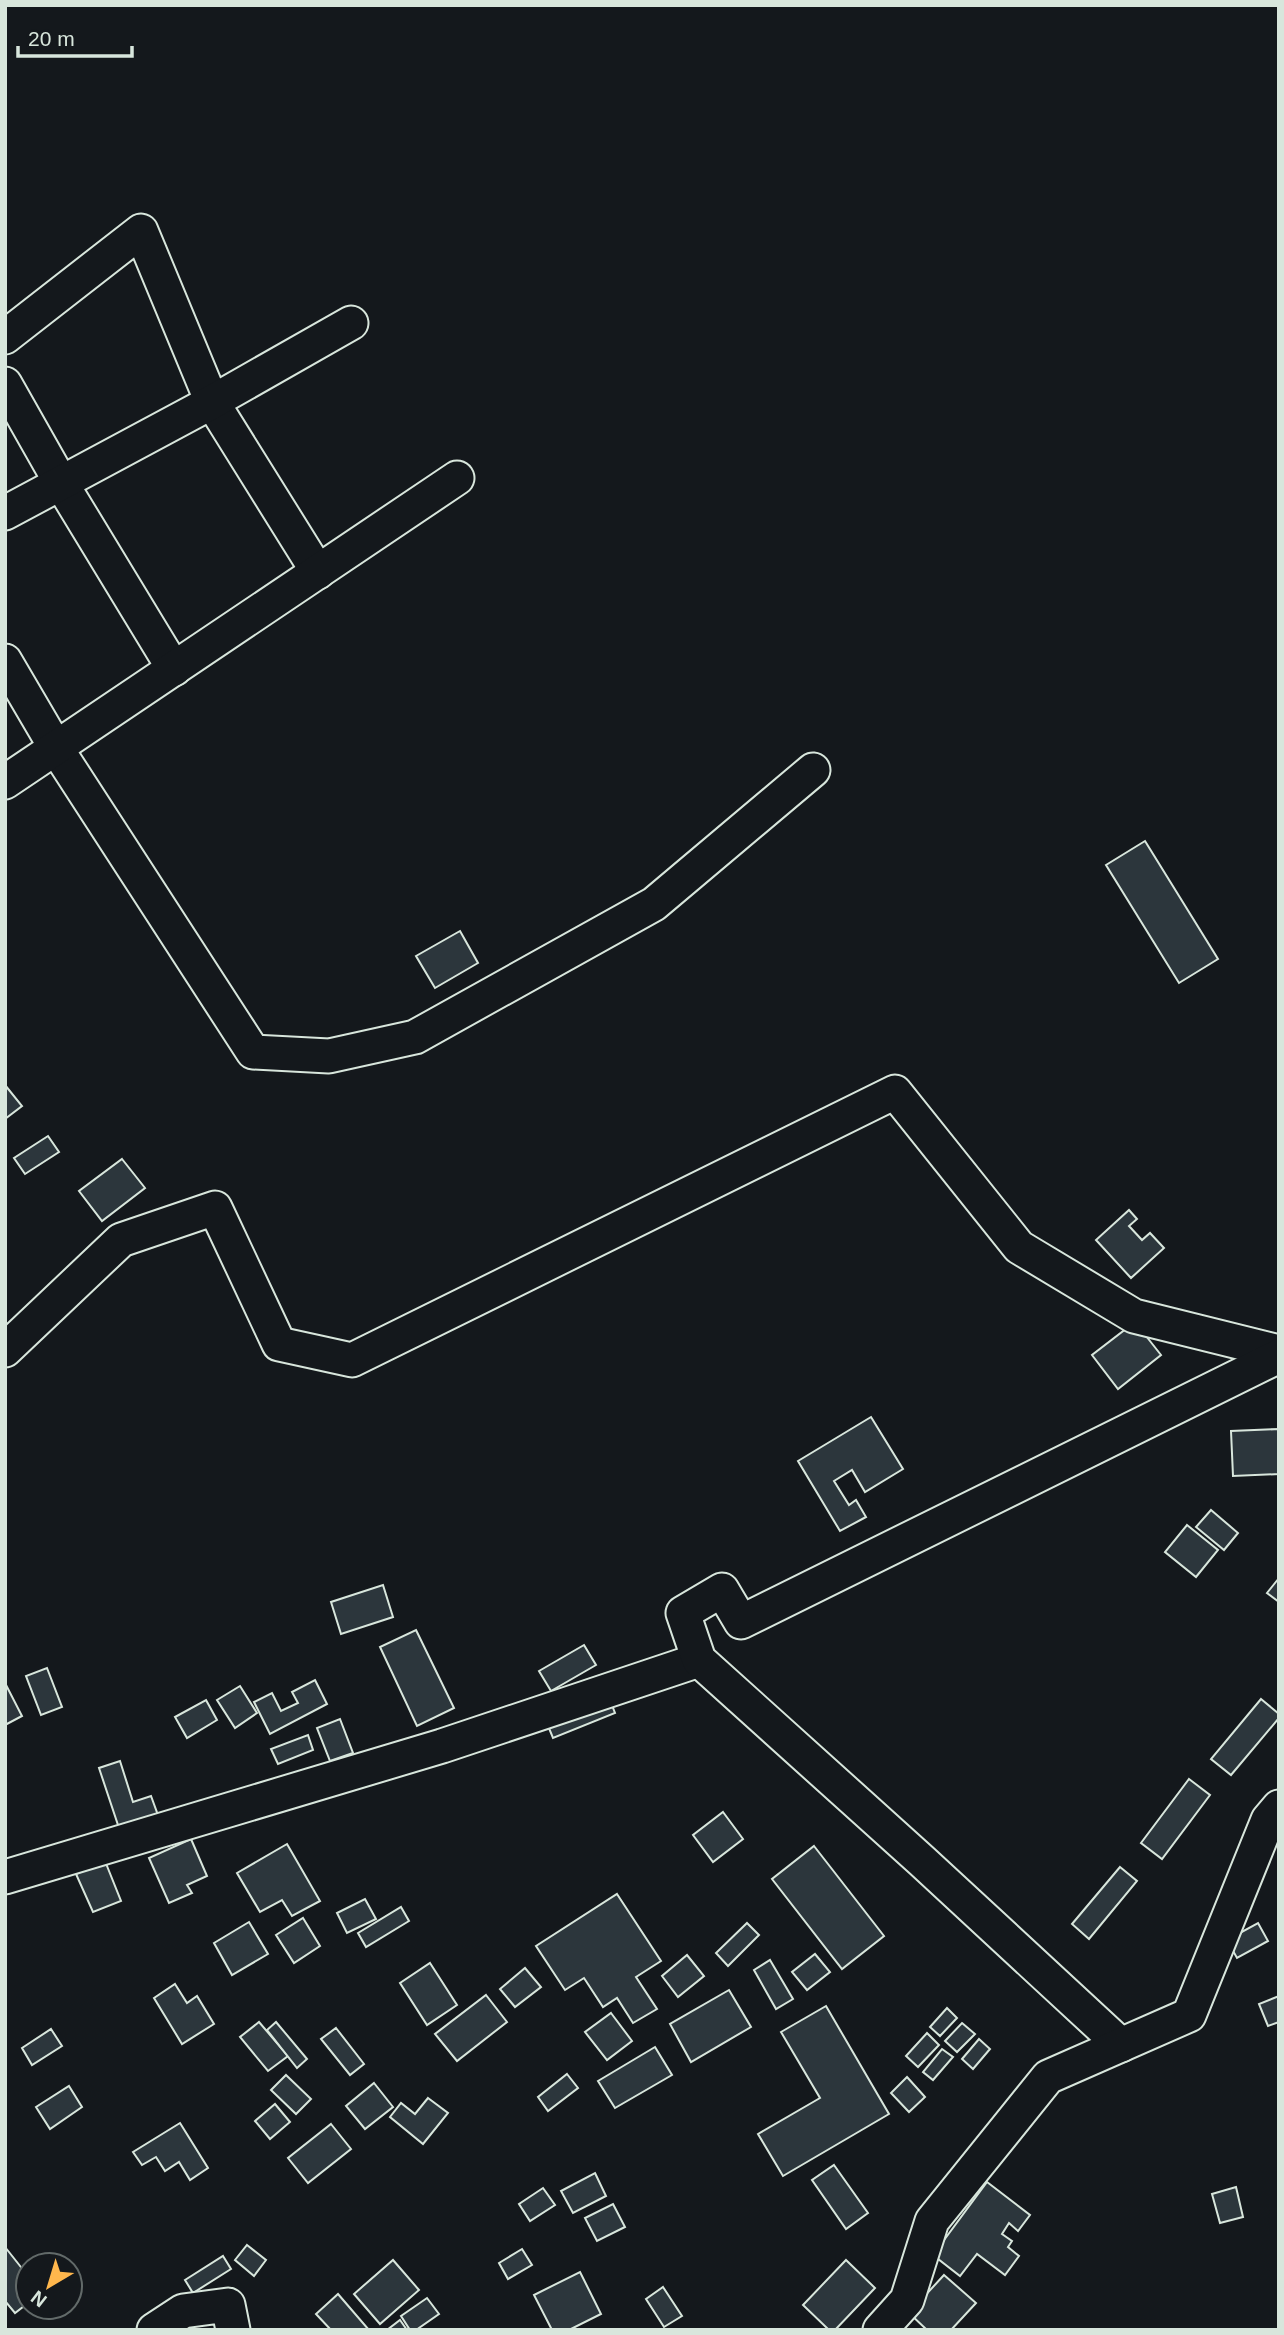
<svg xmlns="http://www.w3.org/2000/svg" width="1284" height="2335" font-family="Helvetica,sans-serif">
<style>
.building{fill:#2c363c;stroke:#d8e6dc;stroke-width:2}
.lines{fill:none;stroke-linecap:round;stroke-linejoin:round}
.minor-casing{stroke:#d8e6dc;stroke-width:37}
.minor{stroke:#14181c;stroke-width:33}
</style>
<rect width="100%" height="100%" fill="#14181c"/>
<g class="building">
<path d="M1145 841 1218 959 1179 983 1106 865Z"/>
<path d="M460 931 478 963 435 988 416 956Z"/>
<path d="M5 1085 22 1106 5 1119Z"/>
<path d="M48 1136 59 1152 25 1174 14 1158Z"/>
<path d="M122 1159 145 1188 102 1221 79 1191Z"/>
<path d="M1129 1210 1137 1219 1129 1226 1142 1240 1150 1233 1164 1248 1131 1278 1096 1240Z"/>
<path d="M1135 1322 1161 1355 1118 1389 1092 1355Z"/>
<path d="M871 1417 903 1469 865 1492 852 1470 834 1481 849 1505 856 1500 866 1517 840 1531 798 1461Z"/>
<path d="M1279 1429V1474L1233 1476 1231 1431Z"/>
<path d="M1211 1510 1238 1533 1224 1550 1196 1527Z"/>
<path d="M1187 1525 1218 1550 1196 1577 1165 1552Z"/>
<path d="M1279 1578V1602L1267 1593Z"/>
<path d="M383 1585 393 1617 341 1634 331 1602Z"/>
<path d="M416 1630 454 1708 417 1726 380 1647Z"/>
<path d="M584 1645 596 1665 551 1691 539 1671Z"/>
<path d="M47 1668 62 1707 41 1715 26 1676Z"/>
<path d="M315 1680 327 1704 270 1734 254 1702 272 1693 281 1711 298 1703 292 1692Z"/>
<path d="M5 1683 22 1716 5 1725Z"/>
<path d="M240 1686 257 1713 235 1728 217 1700Z"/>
<path d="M608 1695 615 1713 553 1738 546 1721Z"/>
<path d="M1261 1699 1279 1714V1718L1231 1775 1211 1759Z"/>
<path d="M206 1700 217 1720 187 1738 175 1717Z"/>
<path d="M340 1719 353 1753 330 1761 317 1728Z"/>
<path d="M308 1735 313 1750 278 1764 271 1749Z"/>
<path d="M120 1761 133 1802 151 1796 159 1818 120 1831 99 1768Z"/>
<path d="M1189 1779 1210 1795 1162 1859 1141 1843Z"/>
<path d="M723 1812 743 1839 713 1862 693 1835Z"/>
<path d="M191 1839 207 1876 187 1885 192 1893 169 1903 149 1858Z"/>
<path d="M287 1844 320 1901 292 1916 282 1900 260 1912 237 1873Z"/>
<path d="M814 1846 884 1936 842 1969 772 1879Z"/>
<path d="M105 1861 121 1901 93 1912 76 1874Z"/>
<path d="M1120 1867 1137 1881 1089 1939 1072 1924Z"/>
<path d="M617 1894 661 1961 636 1977 657 2009 633 2023 617 1998 603 2007 584 1978 565 1990 536 1946Z"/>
<path d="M365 1899 376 1919 347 1933 337 1913Z"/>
<path d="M401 1907 409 1921 366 1947 358 1933Z"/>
<path d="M303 1918 320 1946 294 1963 276 1935Z"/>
<path d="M249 1922 268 1954 232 1975 214 1943Z"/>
<path d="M747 1923 759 1935 728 1966 716 1953Z"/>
<path d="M1258 1923 1268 1941 1237 1958 1227 1940Z"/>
<path d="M815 1954 830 1972 807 1990 792 1972Z"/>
<path d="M687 1955 704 1976 678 1997 662 1976Z"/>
<path d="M770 1960 793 1999 776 2009 754 1970Z"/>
<path d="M430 1963 457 2005 427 2025 400 1983Z"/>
<path d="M525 1968 541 1987 515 2007 500 1989Z"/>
<path d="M175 1984 187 2003 197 1996 214 2024 182 2044 154 1998Z"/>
<path d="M729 1990 751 2027 691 2062 670 2024Z"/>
<path d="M486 1995 507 2022 457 2061 435 2034Z"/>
<path d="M1279 1996V2022L1268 2026 1259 2004Z"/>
<path d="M826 2006 889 2114 783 2176 758 2134 820 2098 781 2032Z"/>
<path d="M947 2008 957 2018 940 2036 930 2027Z"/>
<path d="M611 2013 632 2041 607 2060 585 2032Z"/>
<path d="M259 2022 288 2056 268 2071 240 2037Z"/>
<path d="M276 2022 307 2059 297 2068 267 2030Z"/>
<path d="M962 2023 975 2034 957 2052 945 2041Z"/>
<path d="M336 2028 364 2064 350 2075 321 2039Z"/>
<path d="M51 2029 62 2046 32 2065 22 2048Z"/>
<path d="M927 2033 939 2045 918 2067 906 2056Z"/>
<path d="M979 2039 990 2049 973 2069 962 2059Z"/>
<path d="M655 2047 672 2075 615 2108 598 2081Z"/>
<path d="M942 2049 953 2057 933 2080 923 2072Z"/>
<path d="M567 2074 578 2088 548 2111 538 2097Z"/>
<path d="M286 2075 311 2099 296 2114 271 2090Z"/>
<path d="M907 2077 925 2097 909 2112 891 2093Z"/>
<path d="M374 2083 393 2107 365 2129 346 2106Z"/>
<path d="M69 2086 82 2107 50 2129 36 2107Z"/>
<path d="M428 2098 448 2113 423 2144 390 2117 401 2103 415 2114Z"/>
<path d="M275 2104 290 2122 270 2139 255 2121Z"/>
<path d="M180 2123 208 2168 190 2180 179 2162 165 2171 156 2157 142 2165 133 2152Z"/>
<path d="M331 2124 351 2149 308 2183 288 2158Z"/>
<path d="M834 2165 868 2213 846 2229 812 2180Z"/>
<path d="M595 2173 606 2196 573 2213 561 2191Z"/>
<path d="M987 2182 1030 2215 1018 2231 1009 2223 1002 2234 1012 2241 1008 2247 1019 2256 1005 2275 977 2254 960 2276 933 2255Z"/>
<path d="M1236 2187 1243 2217 1220 2223 1212 2194Z"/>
<path d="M543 2188 555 2205 530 2221 519 2204Z"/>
<path d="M613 2204 625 2227 597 2241 585 2218Z"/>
<path d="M247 2245 266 2260 254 2276 235 2260Z"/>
<path d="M5 2247 28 2276V2303L15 2313 5 2301Z"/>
<path d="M522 2249 532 2265 508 2279 499 2263Z"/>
<path d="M223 2256 231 2269 193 2293 185 2280Z"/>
<path d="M393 2260 419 2290 380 2324 354 2294Z"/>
<path d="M846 2260 875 2288 835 2330H829L803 2305Z"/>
<path d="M580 2272 601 2314 569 2330H552L534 2295Z"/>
<path d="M944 2275 976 2303 951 2330H927L909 2313Z"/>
<path d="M663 2287 682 2316 664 2327 646 2299Z"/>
<path d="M338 2294 369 2330H331L316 2314Z"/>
<path d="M427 2298 439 2314 416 2330H410L401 2316Z"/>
<path d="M400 2320 407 2330H387Z"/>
</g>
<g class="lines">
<defs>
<g id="minor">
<path d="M5 337 141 231 212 402 318 572"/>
<path d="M5 384 61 483 174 669"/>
<path d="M5 513 212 402 351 323"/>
<path d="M5 661 56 748 253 1052 329 1056 415 1037 654 904 813 770"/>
<path d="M5 782 457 478"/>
<path d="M5 1350 121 1240 215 1208 279 1344 352 1360 895 1092 1019 1247 1134 1316 1279 1352"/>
<path d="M5 1877 442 1746 699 1660"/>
<path d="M1121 2045 922 1861 699 1660 683 1613 722 1590 741 1622 1279 1356"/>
<path d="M154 2330 183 2311 228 2305 233 2330"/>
<path d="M880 2330 907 2300 932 2221 1048 2077 1189 2015 1268 1820 1279 1807"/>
</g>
</defs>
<use href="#minor" class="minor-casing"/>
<use href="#minor" class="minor"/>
</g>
<rect width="1284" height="2335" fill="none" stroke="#d8e6dc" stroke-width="14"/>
<g transform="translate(49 2286) rotate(218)"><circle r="33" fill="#14181c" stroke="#626a69" stroke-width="2"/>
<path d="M0-5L12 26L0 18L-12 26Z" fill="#ffb74d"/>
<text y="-10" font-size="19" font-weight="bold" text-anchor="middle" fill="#d8e6dc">N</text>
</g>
<path d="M18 46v10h114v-10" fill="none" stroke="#d8e6dc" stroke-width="3.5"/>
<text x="28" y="46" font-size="21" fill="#d8e6dc" stroke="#14181c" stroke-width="5" paint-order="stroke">20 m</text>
</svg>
